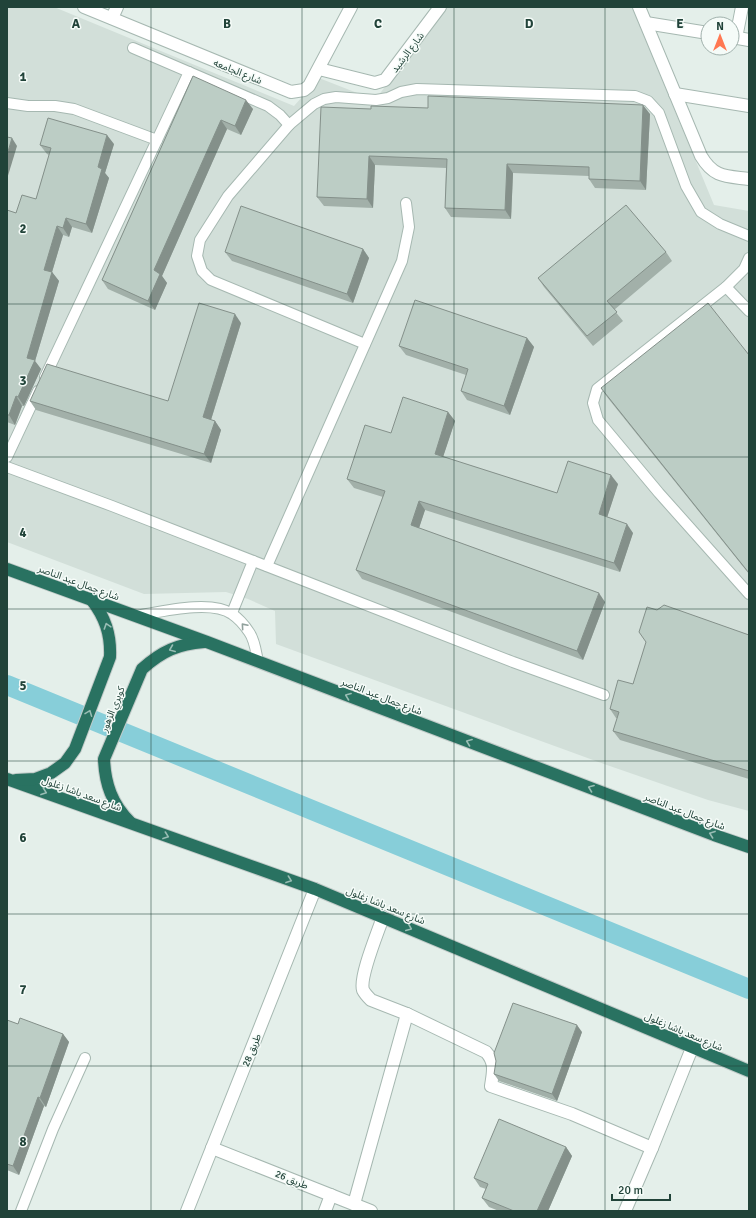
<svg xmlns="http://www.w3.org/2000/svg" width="756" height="1218" font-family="Signika,'Noto Sans Arabic',sans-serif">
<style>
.built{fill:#d2dfd9}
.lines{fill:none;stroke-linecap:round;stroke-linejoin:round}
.canal{stroke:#87ced9;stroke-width:20}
.lane-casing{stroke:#a6b8b1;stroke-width:12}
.street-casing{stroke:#a6b8b1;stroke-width:14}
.highway-casing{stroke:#c1cac8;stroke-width:14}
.lane{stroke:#fff;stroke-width:10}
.street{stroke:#fff;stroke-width:12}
.highway{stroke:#297261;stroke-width:12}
.wall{fill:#a2b0a9}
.shaded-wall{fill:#84908a}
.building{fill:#bccdc5;stroke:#84908a}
.oneway{stroke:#99bdb4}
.oneway2{stroke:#90a19c}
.grid{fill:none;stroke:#214339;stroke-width:1;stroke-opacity:0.55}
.labels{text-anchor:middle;stroke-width:3;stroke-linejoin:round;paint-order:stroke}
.street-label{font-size:10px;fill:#214339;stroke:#f5fbf8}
.grid-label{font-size:13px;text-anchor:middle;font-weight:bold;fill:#214339;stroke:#f5fbf8;stroke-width:3;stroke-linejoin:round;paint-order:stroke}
</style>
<rect width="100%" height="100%" fill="#e4efea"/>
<path class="built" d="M7 7H54L294 106 319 78 375 100 445 7H632L714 205 749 211V811L708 800 604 764 276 644 275 611 248 599 226 592 144 594 7 542Z"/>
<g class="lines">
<path class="canal" d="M7 685 749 989"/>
<defs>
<g id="lane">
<path d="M133 48 268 106 280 115 289 125"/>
<path d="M7 103 28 106H55L74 109 157 140 189 72"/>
<path d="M749 258 744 269 726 287 597 389 593 403 598 420 659 493 749 594"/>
<path d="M726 287 749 311"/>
<path d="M365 344 211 280 202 271 197 256 200 240 228 196 289 125 314 104 324 99 336 97 376 100 388 98 401 92 417 89 635 96 648 101 659 113 686 186 701 212 720 224 749 236"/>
<path d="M45 377 157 140"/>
<path d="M7 457 38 391"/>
<path d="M7 467 112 506 513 662 604 695"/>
<path d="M267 566 402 261 409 227 406 203"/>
<path d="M232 613 253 561"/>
<path d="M135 616C160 612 211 599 232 614 238 618 245 626 249 632 255 640 256 652 258 662"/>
<path d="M21 1211 53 1129 85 1058"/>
</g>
<g id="street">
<path d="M84 7 291 92 304 90 309 86 351 7"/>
<path d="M639 7 701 156C714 178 726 176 749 179"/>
<path d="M112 18 117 7"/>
<path d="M646 23 708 33"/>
<path d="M732 37 749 40"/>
<path d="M736 38 742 7"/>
<path d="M319 69 375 83 385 80 440 7"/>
<path d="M675 94 749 106"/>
<path d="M383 917C378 932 359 977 363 990 365 994 368 997 371 1000L407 1014 486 1052C496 1063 493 1072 491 1086L572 1114 652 1148 625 1211"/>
<path d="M212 1148 371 1211"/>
<path d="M652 1148 692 1048"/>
<path d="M354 1204 407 1014"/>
<path d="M187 1211 315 889"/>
<path d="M325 1211 331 1195"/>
</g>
<g id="highway">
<path d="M7 569 207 642 714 835 749 847"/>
<path d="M7 779 315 889 749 1071"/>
<path d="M16 780 35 779 51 773 65 763 75 749 110 657C111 634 105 617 91 599"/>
<path d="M130 822C112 804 105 784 104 759L142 669C162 651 178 644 204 642"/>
</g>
</defs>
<use href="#lane" class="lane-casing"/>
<use href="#street" class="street-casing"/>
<use href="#highway" class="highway-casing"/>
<use href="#lane" class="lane"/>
<use href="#street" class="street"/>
<use href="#highway" class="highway"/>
</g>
<g class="wall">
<path d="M193 76 253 109 241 135 227 129 162 276 167 283 155 310 108 289 102 280Z"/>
<path d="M428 108 650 114 646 190 595 188 589 179V176L513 173 511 219 451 217 445 208 446 168 375 165 373 208 324 206 317 197Z"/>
<path d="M114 144 105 173 109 178 92 233 72 227 69 237 63 235 52 272 59 281 35 361 41 369 24 406H22L15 425 7 422V210L16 213 36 199 49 155 47 154 40 145Z"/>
<path d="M363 249 369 258 353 303 232 261 225 252Z"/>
<path d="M666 252 672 261 614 310 623 321 593 346 544 287 538 278Z"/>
<path d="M241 323 211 420 215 421 221 430 211 463 36 410 30 401H168Z"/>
<path d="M527 338 534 347 510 415 467 400 461 391 466 375 406 355 399 346Z"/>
<path d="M749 355V574L607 397 601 388Z"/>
<path d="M448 412 455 421 443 457 557 493 618 484 607 517 633 533 620 572 425 510 419 528 605 602 583 660 362 579 356 570 383 497 354 488 347 479Z"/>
<path d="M657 610 749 635V779L620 740 613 731 617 718H616L610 709 633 684Z"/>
<path d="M7 1020 18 1024 63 1034 69 1042 46 1107 44 1106 19 1175 7 1170Z"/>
<path d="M582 1032 557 1101 499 1081 494 1074Z"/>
<path d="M566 1147 572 1156 548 1211H499L489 1207 482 1198 486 1189 480 1187 474 1178Z"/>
</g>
<g class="shaded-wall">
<path d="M246 100 253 109 241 135 235 126Z"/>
<path d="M643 105 650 114 646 190 640 181Z"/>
<path d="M221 120 227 129 162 276 167 283 155 310 148 301 154 270Z"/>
<path d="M107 135 114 144 105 173 109 178 92 233 86 224 98 167Z"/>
<path d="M12 138 17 146 7 179V155Z"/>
<path d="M369 156 375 165 373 208 367 199Z"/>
<path d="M507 164 513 173 511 219 505 210Z"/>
<path d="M66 218 72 227 69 237 63 228Z"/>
<path d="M57 226 63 235 50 279 44 270Z"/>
<path d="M363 249 369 258 353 303 347 294Z"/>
<path d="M52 272 59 281 35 361 41 369 24 406 18 397 27 358Z"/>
<path d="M235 314 241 323 209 426 203 417Z"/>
<path d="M527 338 534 347 510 415 504 406Z"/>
<path d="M16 396 22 406 15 425 9 415Z"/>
<path d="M448 412 455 421 441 463 435 454Z"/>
<path d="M215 421 221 430 211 463 204 454Z"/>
<path d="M611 475 618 484 605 524 599 514Z"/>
<path d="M419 501 425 510 417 534 411 525Z"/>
<path d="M627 524 633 533 620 572 614 563Z"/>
<path d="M599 593 605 602 583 660 577 651Z"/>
<path d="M577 1025 582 1032 557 1101 552 1094Z"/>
<path d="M63 1034 69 1042 46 1107 40 1098Z"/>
<path d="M38 1097 44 1106 19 1175 13 1166Z"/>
<path d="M566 1147 572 1156 548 1211H537Z"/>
</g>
<g class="building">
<path d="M193 76 246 100 235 126 221 120 154 270 160 274 148 301 102 280Z"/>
<path d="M428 96 643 105 640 181 589 179V167L507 164 505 210 445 208 447 159 369 156 367 199 317 197 321 107 371 109V106L428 108Z"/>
<path d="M48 118 107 135 98 167 102 169 86 224 66 218 63 228 57 226 44 270 52 272 27 358 35 360 18 397 16 396 9 415H7V210L16 213 22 195 36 199 51 148 40 145Z"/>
<path d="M7 137 12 138 7 155Z"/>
<path d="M626 205 666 252 607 301 617 312 587 336 538 278Z"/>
<path d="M241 206 363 249 347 294 225 252Z"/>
<path d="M415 300 527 338 504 406 461 391 468 369 399 346Z"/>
<path d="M199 303 235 314 203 417 215 421 204 454 30 401 47 364 168 401Z"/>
<path d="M708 303 749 355V573L601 388Z"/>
<path d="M403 397 448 412 435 454 557 493 568 461 611 475 599 514 627 524 614 563 419 501 411 525 599 593 577 651 356 570 385 491 347 479 365 425 391 433Z"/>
<path d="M664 605 749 635V771L613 731 619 712 610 709 618 680 633 684 646 642 639 632 647 607 657 610Z"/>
<path d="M513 1003 577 1025 552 1094 494 1074 496 1061 494 1053Z"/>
<path d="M20 1018 63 1034 40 1098 38 1097 13 1166 7 1164V1020L18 1024Z"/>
<path d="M499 1119 566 1147 537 1211H514L482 1198 488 1184 474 1178Z"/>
</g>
<defs><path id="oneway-chevron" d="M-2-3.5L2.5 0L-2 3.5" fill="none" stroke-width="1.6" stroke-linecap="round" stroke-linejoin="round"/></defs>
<g class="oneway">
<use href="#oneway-chevron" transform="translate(107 626) rotate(-108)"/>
<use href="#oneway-chevron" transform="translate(172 649) rotate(158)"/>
<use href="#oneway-chevron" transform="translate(348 696) rotate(-159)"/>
<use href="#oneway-chevron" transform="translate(89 713) rotate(-69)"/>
<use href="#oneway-chevron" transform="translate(469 742) rotate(-159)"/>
<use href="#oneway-chevron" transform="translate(591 788) rotate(-159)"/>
<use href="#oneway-chevron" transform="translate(44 792) rotate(20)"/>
<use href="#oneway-chevron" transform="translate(712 834) rotate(-160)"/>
<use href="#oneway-chevron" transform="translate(166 836) rotate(20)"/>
<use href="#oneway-chevron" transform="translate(289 880) rotate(20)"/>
<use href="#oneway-chevron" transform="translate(409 928) rotate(23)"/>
</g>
<use class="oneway2" href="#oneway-chevron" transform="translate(244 626) rotate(-131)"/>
<path class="grid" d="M151 7V1211M302 7V1211M454 7V1211M605 7V1211M7 152H749M7 304H749M7 457H749M7 609H749M7 761H749M7 914H749M7 1066H749"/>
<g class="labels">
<g class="street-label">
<text transform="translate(407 52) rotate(-53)" y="4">شارع الرشيد</text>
<text transform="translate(238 71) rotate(22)" y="4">شارع الجامعه</text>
<text transform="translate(79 582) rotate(20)" y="4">شارع جمال عبد الناصر</text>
<text transform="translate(382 696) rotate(21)" y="4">شارع جمال عبد الناصر</text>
<text transform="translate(112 709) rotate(-68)" y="4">كوبري الزهور</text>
<text transform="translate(82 793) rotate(20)" y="4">شارع سعد باشا زغلول</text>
<text transform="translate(685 811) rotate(21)" y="4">شارع جمال عبد الناصر</text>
<text transform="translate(386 905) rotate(22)" y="4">شارع سعد باشا زغلول</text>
<text transform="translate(684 1031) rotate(23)" y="4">شارع سعد باشا زغلول</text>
<text transform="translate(251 1050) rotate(-68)" y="4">طريق 28</text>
<text transform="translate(292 1179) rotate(22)" y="4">طريق 26</text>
</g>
</g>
<g class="grid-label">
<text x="76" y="28">A</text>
<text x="227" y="28">B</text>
<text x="378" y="28">C</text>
<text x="529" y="28">D</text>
<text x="680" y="28">E</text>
<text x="23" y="81">1</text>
<text x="23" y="233">2</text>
<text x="23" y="385">3</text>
<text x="23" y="537">4</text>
<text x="23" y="690">5</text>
<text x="23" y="842">6</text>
<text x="23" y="994">7</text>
<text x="23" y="1146">8</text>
</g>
<rect width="756" height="1218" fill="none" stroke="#214339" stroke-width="16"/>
<g transform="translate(720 36)"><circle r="19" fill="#f5fbf8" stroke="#a0b1ac"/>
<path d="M0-3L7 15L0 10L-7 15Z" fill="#ff7852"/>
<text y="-6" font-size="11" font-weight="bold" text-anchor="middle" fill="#214339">N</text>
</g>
<path d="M612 1194v6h58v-6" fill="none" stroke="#214339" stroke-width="2"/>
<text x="618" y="1194" font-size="12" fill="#214339" stroke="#f5fbf8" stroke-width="3" paint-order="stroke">20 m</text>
</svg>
